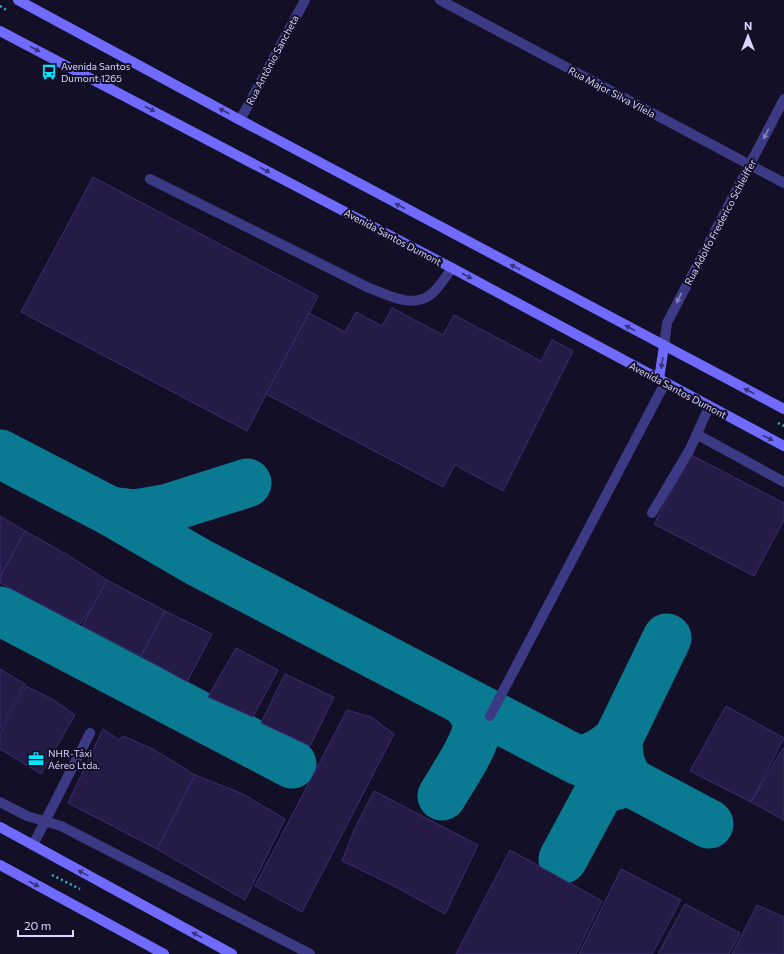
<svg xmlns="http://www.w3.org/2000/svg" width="784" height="954" font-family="Commissioner,sans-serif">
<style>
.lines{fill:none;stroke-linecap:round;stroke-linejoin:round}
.taxiway{stroke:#0a7a92;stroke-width:49}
.building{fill:#241b47;stroke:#3b2d73}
.path{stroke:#2fb8b0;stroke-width:2.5;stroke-dasharray:2 3;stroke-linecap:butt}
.service{stroke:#3d3a85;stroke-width:10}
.minor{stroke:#3d3a85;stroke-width:10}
.secondary{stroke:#6f6bff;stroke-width:10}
.oneway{fill:#38347d}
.oneway2{fill:#837fbc}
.labels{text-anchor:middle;stroke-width:4;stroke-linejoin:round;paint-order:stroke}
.street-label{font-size:10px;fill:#d9d4ff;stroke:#130f26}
.poi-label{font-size:10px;fill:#d9d4ff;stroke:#130f26;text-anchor:start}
</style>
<rect width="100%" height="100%" fill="#130f26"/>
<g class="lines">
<g class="taxiway">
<path d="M0 454 110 511 198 562 579 761C595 757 606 751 618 739 618 756 620 768 630 782L609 787 598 794 563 859"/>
<path d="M110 511 135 514 165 509 247 483"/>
<path d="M0 611 292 764"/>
<path d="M618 739 667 638"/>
<path d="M630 782 709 824"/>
<path d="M442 796C451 780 479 740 477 724 476 716 472 710 467 704"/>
</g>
</g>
<g class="building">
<path d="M93 177 318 296 247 431 21 312Z"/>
<path d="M392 308 443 335 454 315 541 361 552 340 573 351 503 491 455 465 443 487 266 394 309 313 345 332 356 312 382 326Z"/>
<path d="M691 455 784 503V520L754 576 654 524Z"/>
<path d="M0 516 25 531 0 577Z"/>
<path d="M25 531 66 554 110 582 80 624 0 583V577Z"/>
<path d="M107 580 165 611 141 656 82 626Z"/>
<path d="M165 611 212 634 187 682 141 656Z"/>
<path d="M236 648 278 670 253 717 208 697Z"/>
<path d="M0 669 25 684 0 729Z"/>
<path d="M285 674 334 697 310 746 261 723Z"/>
<path d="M26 686 52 699 75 715 41 774 0 749V733Z"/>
<path d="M726 706 784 738 751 802 690 771Z"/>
<path d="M347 710 371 717 394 734 302 912 255 886Z"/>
<path d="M103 729 119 740 123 736 153 749 195 775 157 849 68 803Z"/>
<path d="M783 748 784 749V820L751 802Z"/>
<path d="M195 775 243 794 285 819 245 900 157 849Z"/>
<path d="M374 791 478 845 445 914 392 885 342 861 354 830Z"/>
<path d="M510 850 602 901 576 954H456Z"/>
<path d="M621 869 681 900 652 954H579Z"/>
<path d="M685 904 740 933 729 954H658Z"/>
<path d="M757 905 784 917V954H732Z"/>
</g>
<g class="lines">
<g class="path">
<path d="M0 6 8 11"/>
<path d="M778 423 784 426"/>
<path d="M52 875 80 889"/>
</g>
<g class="service">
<path d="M150 179 367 287C386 294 411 309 430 295 439 289 446 276 452 268"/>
<path d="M698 435 784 482"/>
<path d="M652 513 690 449 709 407"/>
<path d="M490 716 665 383"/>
<path d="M0 802 27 816 61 826 310 954"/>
<path d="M33 845 90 733"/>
</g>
<g class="minor">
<path d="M440 0 784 183"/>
<path d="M240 120 305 0"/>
<path d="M664 346 667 323 784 99"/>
</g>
<g class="secondary">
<path d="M18 0 240 120 784 409"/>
<path d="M0 31 452 268 784 446"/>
<path d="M659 379 664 346"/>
<path d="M0 827 232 954"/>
<path d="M0 865 164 954"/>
</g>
</g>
<defs><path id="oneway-solid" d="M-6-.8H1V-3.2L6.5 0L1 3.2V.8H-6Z"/></defs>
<g class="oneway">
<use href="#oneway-solid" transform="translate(35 49) rotate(28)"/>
<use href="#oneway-solid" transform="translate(150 109) rotate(28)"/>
<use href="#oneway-solid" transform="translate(224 111) rotate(-152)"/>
<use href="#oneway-solid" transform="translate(265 170) rotate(28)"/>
<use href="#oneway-solid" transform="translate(400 206) rotate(-152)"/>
<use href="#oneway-solid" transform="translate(515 267) rotate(-152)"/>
<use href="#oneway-solid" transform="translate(467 276) rotate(28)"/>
<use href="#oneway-solid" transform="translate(630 328) rotate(-152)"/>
<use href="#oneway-solid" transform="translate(662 363) rotate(99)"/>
<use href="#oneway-solid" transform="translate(749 391) rotate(-153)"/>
<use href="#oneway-solid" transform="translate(768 438) rotate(28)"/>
<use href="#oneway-solid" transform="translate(83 873) rotate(-151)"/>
<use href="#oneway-solid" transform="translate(34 884) rotate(28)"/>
<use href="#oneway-solid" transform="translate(197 935) rotate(-151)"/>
</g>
<g class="oneway2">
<use href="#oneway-solid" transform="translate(766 134) rotate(117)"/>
<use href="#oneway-solid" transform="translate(679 298) rotate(117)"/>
</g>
<defs>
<symbol id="bus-bare" viewBox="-9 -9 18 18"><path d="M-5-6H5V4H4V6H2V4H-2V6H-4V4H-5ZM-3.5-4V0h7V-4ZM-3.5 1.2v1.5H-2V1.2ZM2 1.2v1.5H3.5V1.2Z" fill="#00e5ff" stroke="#130f26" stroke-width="2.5" paint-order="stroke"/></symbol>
<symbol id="office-bare" viewBox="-9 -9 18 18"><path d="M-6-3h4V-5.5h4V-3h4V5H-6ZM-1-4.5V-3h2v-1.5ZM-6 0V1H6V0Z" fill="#00e5ff" stroke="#130f26" stroke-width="2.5" paint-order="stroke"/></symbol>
</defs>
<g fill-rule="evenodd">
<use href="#bus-bare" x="38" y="61" width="22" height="22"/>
<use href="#office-bare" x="25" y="748" width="22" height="22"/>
</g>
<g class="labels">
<g class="street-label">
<text transform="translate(272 60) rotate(-62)" y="4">Rua Antônio Sancheta</text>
<text transform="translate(612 92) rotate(28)" y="4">Rua Major Silva Vilela</text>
<text transform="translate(720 222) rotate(-62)" y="4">Rua Adolfo Frederico Schleiffer</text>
<text transform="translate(393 237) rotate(28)" y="4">Avenida Santos Dumont</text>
<text transform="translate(678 390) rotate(28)" y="4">Avenida Santos Dumont</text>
</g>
<g class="poi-label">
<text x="61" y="70">Avenida Santos<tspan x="61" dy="12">Dumont 1265</tspan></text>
<text x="48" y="757">NHR-Táxi<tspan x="48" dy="12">Aéreo Ltda.</tspan></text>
</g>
</g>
<g transform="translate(748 36)" stroke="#130f26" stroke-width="3" paint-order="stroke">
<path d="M0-3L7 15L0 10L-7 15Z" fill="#d9d4ff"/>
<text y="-6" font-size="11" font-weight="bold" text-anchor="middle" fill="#d9d4ff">N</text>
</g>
<path d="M18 930v6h55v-6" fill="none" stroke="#d9d4ff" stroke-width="2"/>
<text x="24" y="930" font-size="12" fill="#d9d4ff" stroke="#130f26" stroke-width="3" paint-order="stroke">20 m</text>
</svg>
